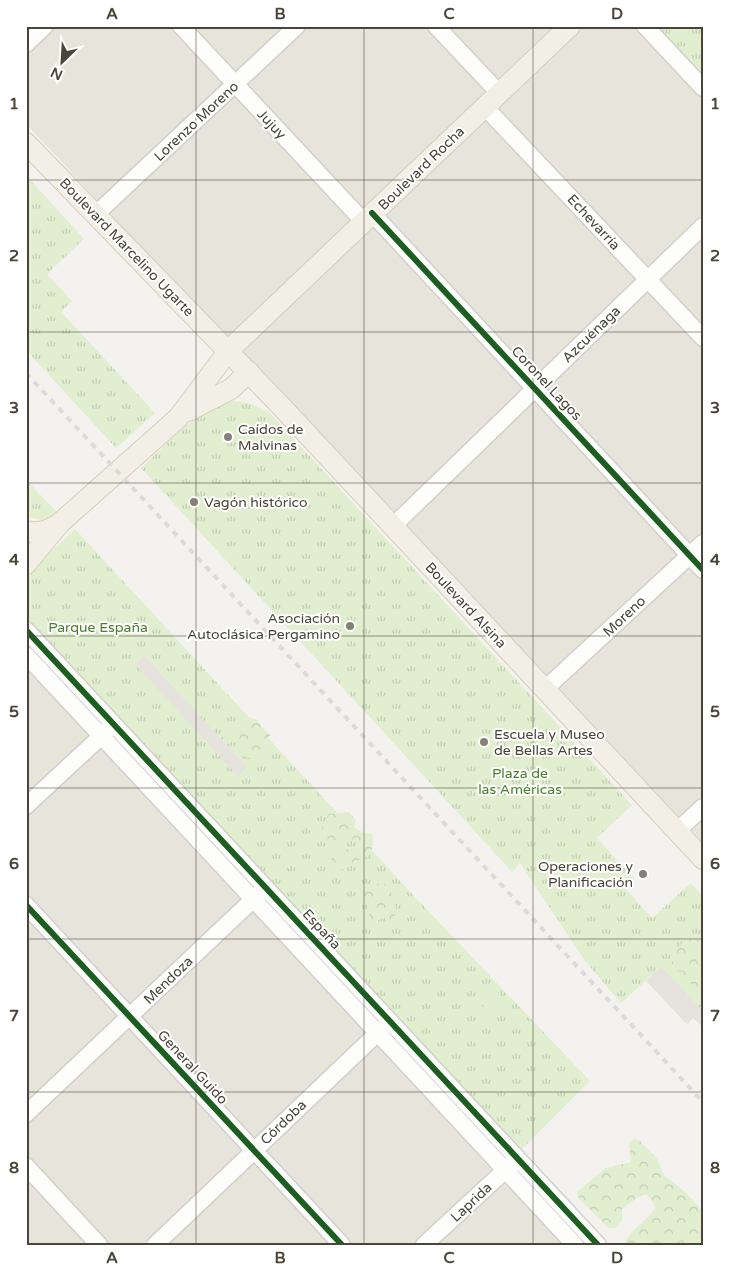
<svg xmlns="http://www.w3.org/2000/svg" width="729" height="1271" font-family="'Varela Round',sans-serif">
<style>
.residential{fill:#e7e4dc}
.grass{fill:url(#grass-tufts)}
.forest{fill:url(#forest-crowns)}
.pitch{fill:#e1eecf}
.parking{fill:#e6e3df}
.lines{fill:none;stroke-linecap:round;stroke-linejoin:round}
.minor-casing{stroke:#d2d0cb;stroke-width:19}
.major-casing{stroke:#d6cebb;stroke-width:22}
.minor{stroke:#fdfdfc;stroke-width:16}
.major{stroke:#f2efe6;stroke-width:20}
.rail{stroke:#dbdbda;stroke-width:4;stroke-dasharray:6 6;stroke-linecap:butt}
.cycleway-casing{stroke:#fff;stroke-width:9}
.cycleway{stroke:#1b5e20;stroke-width:6}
.grid{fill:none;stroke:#4b4439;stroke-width:1;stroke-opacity:0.55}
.poi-dot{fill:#868178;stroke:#fff;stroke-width:2}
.labels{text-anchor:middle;stroke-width:4;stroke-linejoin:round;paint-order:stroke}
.street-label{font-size:14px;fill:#4b4439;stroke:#fff}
.poi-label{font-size:14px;fill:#4b4439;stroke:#fff;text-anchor:start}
.park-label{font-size:14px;fill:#4a7f2a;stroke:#fff}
.neatline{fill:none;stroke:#4b4439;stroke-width:2}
.grid-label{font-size:16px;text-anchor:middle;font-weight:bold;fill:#4b4439}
</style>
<defs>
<pattern id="grass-tufts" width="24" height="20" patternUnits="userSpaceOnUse" patternTransform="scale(1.25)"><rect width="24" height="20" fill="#e1eecf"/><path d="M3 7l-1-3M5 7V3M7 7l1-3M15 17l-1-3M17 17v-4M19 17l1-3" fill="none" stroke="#c3cdb2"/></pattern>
<pattern id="forest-crowns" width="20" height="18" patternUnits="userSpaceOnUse" patternTransform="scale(1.25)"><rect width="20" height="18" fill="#e1eecf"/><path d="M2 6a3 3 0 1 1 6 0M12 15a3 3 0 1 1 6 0" fill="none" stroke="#c3cdb2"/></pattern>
</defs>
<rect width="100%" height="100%" fill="#f4f2ee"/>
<g class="residential">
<path d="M26 26H634L703 99V842L228 340 26 124Z"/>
<path d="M26 667 564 1245H26Z"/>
</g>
<g class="grass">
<path d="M654 26H703V78Z"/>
<path d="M26 175 84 239 47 274 72 301 61 312 155 413 116 448 26 350Z"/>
<path d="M234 401 249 403 268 411 632 805 597 838 634 879 625 888 652 918 691 883 703 896V1009L687 1024 665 1001 661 967 621 1003 586 962 520 863 512 872 141 468C166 445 201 405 234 401Z"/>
<path d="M26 480 58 513 46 521 26 516Z"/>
<path d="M75 529 415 897 590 1081 520 1151 26 624V573L34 568Z"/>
</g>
<g class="forest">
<path d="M251 718 258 720 261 726 270 735 264 748 256 751 250 758H243L240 753 248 743 246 739H236L228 744 222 745 219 741 226 731 242 726Z"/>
<path d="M349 812 356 821 354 827 362 832 372 834C374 844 373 854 363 859 361 860 357 860 355 861 349 864 348 869 338 872L330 865 332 855C340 851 352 849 359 844L354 839C343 842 333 843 323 836L322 826 329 814Z"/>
<path d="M381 883 389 885 397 912 390 922 384 918 375 921 370 918 367 905 360 902 357 895 365 886 371 885 374 887 376 884Z"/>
<path d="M685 940H703V1001L696 1000 690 994 692 985 682 971 670 968 676 950Z"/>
<path d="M634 1139 640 1141 657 1159 664 1175 685 1192 701 1209 703 1214V1245H624C628 1231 647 1221 655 1208L652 1201 646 1194 638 1197 622 1209V1221L616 1228H609L579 1199 577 1192 606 1168 631 1162 629 1143Z"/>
</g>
<path class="pitch" d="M497 992 509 1005 494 1021 481 1008Z"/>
<g class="parking">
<path d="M144 656 247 767 238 776 135 664Z"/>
<path d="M661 967 703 1011V1027L693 1018 687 1024 646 981Z"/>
</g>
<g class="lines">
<defs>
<g id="minor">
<path d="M181 26 364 222"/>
<path d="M436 26 499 93"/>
<path d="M645 26 703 88"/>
<path d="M26 44 45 26"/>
<path d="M485 107 703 338"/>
<path d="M372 213 703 570"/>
<path d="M95 215 297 26"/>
<path d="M393 526 703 226"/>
<path d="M26 630 598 1245"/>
<path d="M26 655 575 1245"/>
<path d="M545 689 703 543"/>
<path d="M26 806 109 729"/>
<path d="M677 831 703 807"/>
<path d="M26 905 342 1245"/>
<path d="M26 1114 261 892"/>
<path d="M26 1166 99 1245"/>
<path d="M155 1245 385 1026"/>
<path d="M424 1245 513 1163"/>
</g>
<g id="major">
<path d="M26 143 279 404 703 859"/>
<path d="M188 411 231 389 249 372"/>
<path d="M26 531C39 534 48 531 59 524"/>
<path d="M26 564 60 523 178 418 229 350 570 26"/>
</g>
</defs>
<use href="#minor" class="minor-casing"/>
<use href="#major" class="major-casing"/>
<use href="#minor" class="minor"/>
<use href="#major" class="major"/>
<path class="rail" d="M26 373 703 1102"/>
<defs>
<g id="cycleway">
<path d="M372 213 703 570"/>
<path d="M26 630 598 1245"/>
<path d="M26 905 342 1245"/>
</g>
</defs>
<use href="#cycleway" class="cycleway-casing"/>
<use href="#cycleway" class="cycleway"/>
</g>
<path class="grid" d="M196 26V1245M364 26V1245M533 26V1245M26 180H703M26 332H703M26 483H703M26 636H703M26 788H703M26 939H703M26 1092H703"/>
<g class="poi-dot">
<circle cx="228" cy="437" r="5"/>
<circle cx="194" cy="502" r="5"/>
<circle cx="350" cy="626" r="5"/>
<circle cx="484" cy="742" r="5"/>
<circle cx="643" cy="874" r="5"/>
</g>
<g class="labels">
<g class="street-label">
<text transform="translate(196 121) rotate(-43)" y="5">Lorenzo Moreno</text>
<text transform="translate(272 124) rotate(47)" y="5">Jujuy</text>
<text transform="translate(421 168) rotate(-44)" y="5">Boulevard Rocha</text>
<text transform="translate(594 222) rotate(47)" y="5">Echevarría</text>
<text transform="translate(127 247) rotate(46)" y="5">Boulevard Marcelino Ugarte</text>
<text transform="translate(591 334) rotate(-44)" y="5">Azcuénaga</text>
<text transform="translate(547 383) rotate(47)" y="5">Coronel Lagos</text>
<text transform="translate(466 605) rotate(47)" y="5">Boulevard Alsina</text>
<text transform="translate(624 616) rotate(-43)" y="5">Moreno</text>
<text transform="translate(322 929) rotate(47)" y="5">España</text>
<text transform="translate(168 980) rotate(-44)" y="5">Mendoza</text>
<text transform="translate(193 1067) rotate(47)" y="5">General Guido</text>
<text transform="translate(283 1122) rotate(-44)" y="5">Córdoba</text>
<text transform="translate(471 1202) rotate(-43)" y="5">Laprida</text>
</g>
<g class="poi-label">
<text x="238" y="434">Caídos de<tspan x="238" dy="16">Malvinas</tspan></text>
<text x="204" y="507">Vagón histórico</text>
<text x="340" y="623" text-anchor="end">Asociación<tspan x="340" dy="16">Autoclásica Pergamino</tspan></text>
<text x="494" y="739">Escuela y Museo<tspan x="494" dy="16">de Bellas Artes</tspan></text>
<text x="633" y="871" text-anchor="end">Operaciones y<tspan x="633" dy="16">Planificación</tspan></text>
</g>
<g class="park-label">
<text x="98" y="632">Parque España</text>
<text x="520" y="778">Plaza de<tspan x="520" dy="16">las Américas</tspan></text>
</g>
</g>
<rect width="729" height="1271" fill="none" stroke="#ffffff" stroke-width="55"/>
<g transform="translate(62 62) rotate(205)" stroke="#ffffff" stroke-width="4" paint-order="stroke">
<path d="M0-4L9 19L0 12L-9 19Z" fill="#4b4439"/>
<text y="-8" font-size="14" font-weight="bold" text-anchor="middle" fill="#4b4439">N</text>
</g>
<rect x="28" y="28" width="674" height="1216" class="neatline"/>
<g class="grid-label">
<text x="112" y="19">A</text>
<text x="280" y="19">B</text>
<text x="449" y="19">C</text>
<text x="617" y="19">D</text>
<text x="14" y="109">1</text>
<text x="715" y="109">1</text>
<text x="14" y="261">2</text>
<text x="715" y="261">2</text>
<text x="14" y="413">3</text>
<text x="715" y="413">3</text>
<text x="14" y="565">4</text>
<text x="715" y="565">4</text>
<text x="14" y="717">5</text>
<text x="715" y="717">5</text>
<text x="14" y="869">6</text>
<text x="715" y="869">6</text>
<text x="14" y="1021">7</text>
<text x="715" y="1021">7</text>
<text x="14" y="1173">8</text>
<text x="715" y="1173">8</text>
<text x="112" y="1263">A</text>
<text x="280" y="1263">B</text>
<text x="449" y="1263">C</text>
<text x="617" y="1263">D</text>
</g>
</svg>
